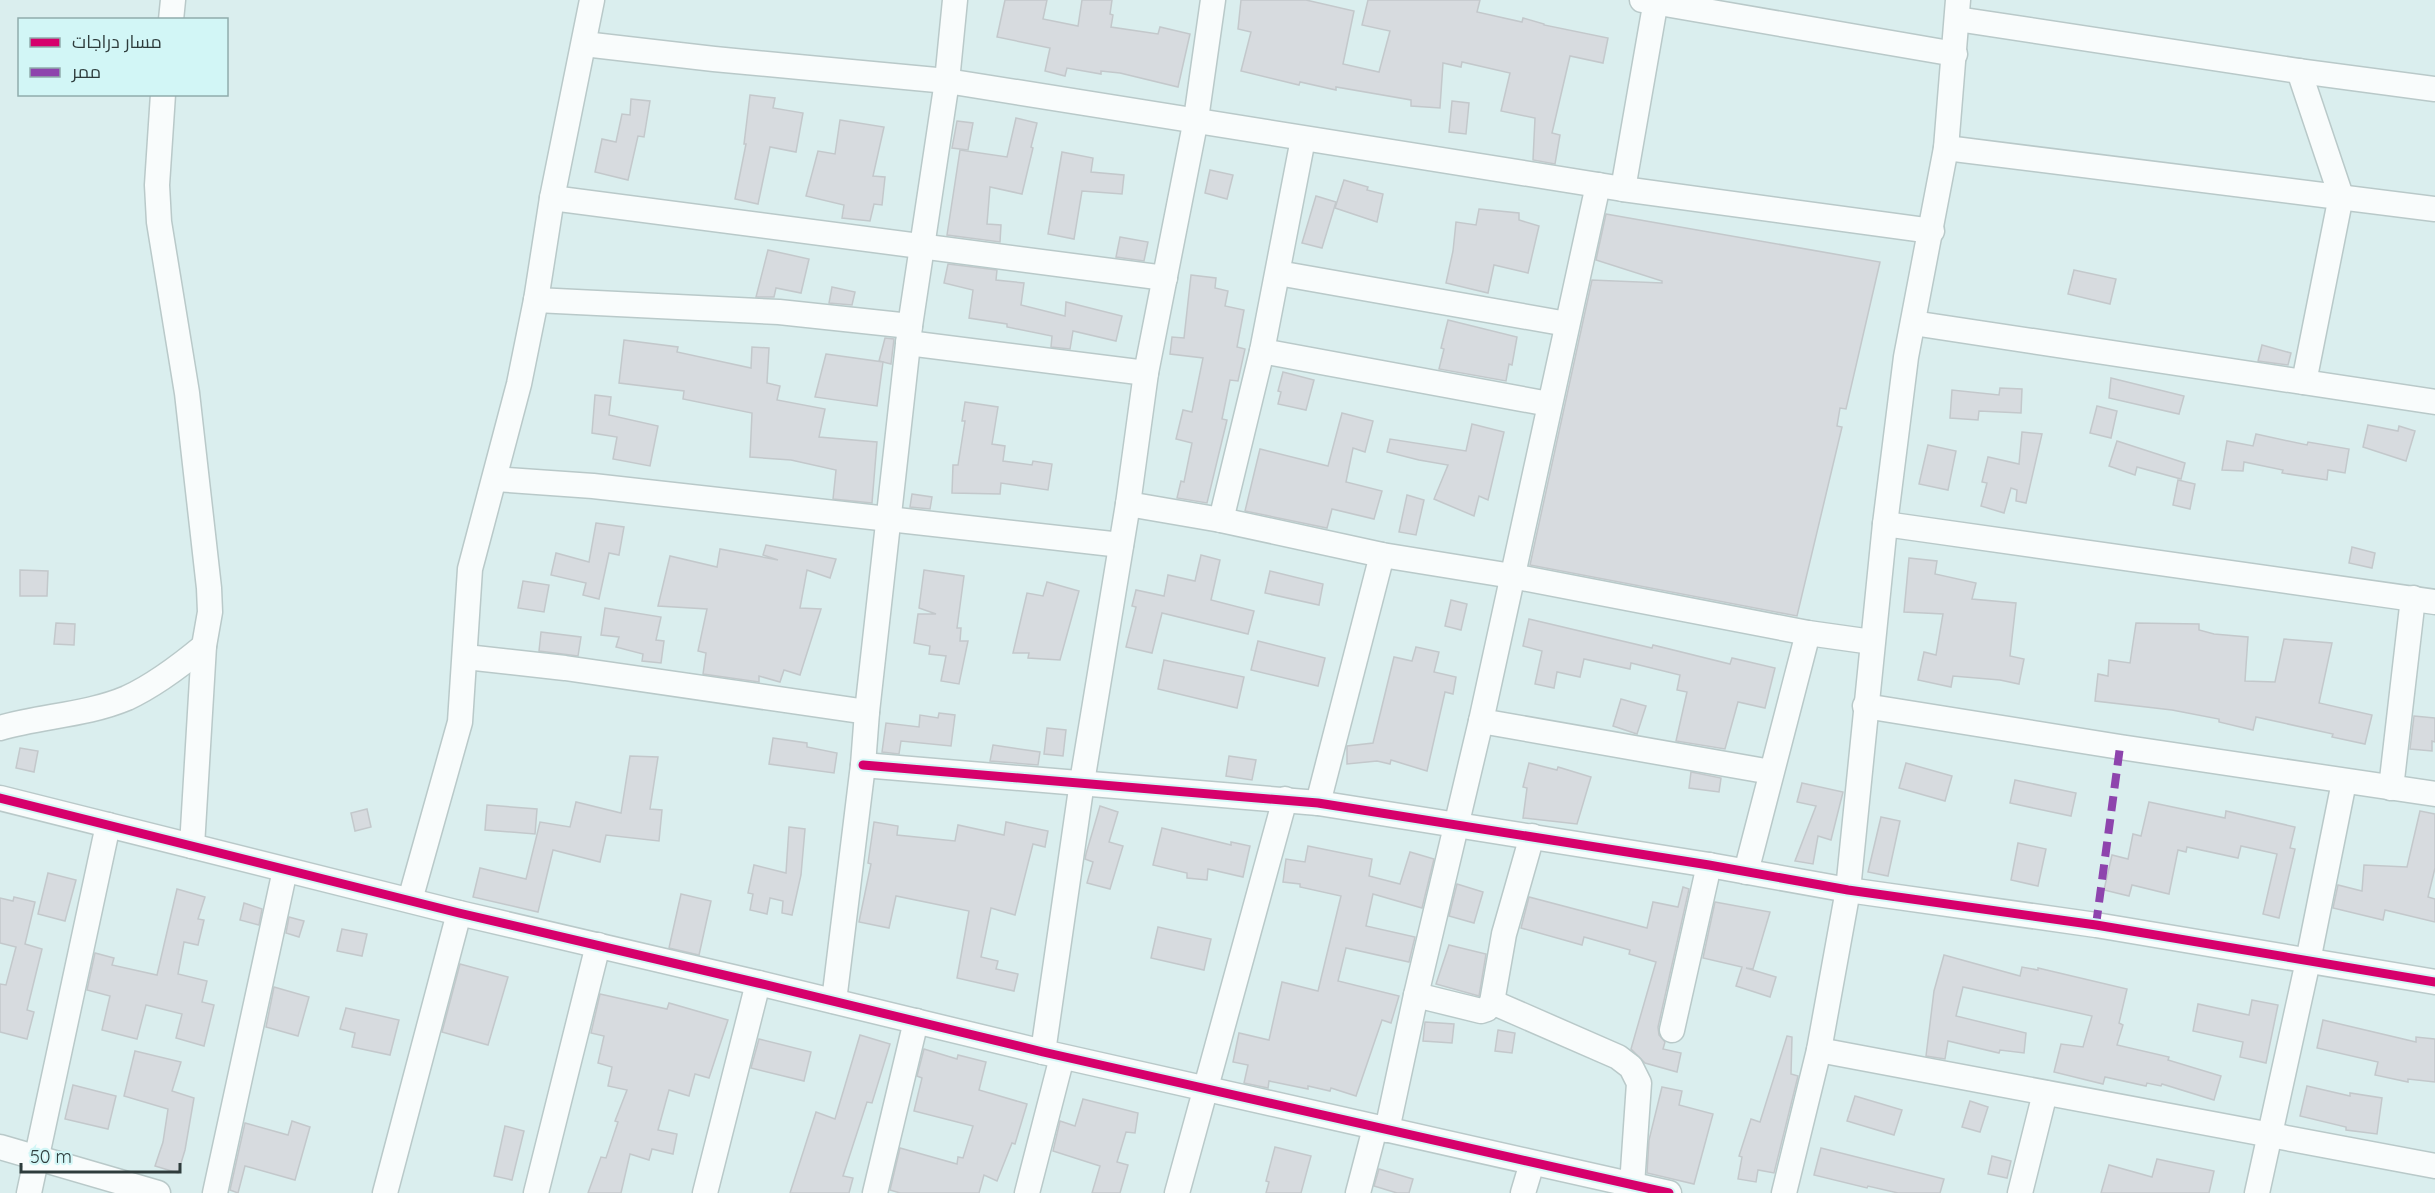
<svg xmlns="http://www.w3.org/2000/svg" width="2435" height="1193" font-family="Quicksand,Cairo,sans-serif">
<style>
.building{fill:#d7dbdf;stroke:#c3c8cb;stroke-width:1.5}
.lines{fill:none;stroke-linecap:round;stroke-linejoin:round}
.minor-casing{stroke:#b9c9c9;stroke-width:27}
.minor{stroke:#f9fcfc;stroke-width:24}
.quiet{stroke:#8e44ad;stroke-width:8;stroke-dasharray:15 8;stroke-linecap:butt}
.cycleway-casing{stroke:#d2f6f6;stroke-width:13}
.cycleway{stroke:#d6006c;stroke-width:9}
</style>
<rect width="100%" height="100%" fill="#daeeee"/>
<g class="building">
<path d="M1005 0H1047L1043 19 1078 26 1082 0H1112L1110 14 1113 15 1111 27 1158 34 1160 27 1190 34 1178 87 1120 73 1101 71V74L1067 68 1065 76 1045 71 1050 48 997 37Z"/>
<path d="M1241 0H1306L1354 11 1343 64 1379 72 1390 31 1362 25 1368 0H1480L1477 12 1522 22 1523 18 1544 24V25L1608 38 1603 63 1570 56 1552 133 1560 135 1555 164 1533 160 1535 118 1501 111 1510 73 1462 62 1461 67 1443 63 1440 108 1411 106V100L1336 87V90L1300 82 1299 85 1241 71 1251 32 1238 29Z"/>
<path d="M750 95 775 98 773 108 803 113 796 152 770 147 758 204 735 199 746 144H744Z"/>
<path d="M631 99 650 101 644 137 638 136 628 180 595 172 602 139 616 142 622 114 630 115Z"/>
<path d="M1452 101 1469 103 1466 134 1449 132Z"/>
<path d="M1016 118 1037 123 1031 147 1033 148 1022 194 990 187 987 224 1001 225 1000 242 947 235 960 150 1007 157Z"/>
<path d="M840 120 884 127 873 176 885 177 882 205 874 204 870 221 842 218 844 205 806 196 818 151 835 154Z"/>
<path d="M957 121 973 123 968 150 952 148Z"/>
<path d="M1062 152 1093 158 1091 172 1124 175 1122 194 1082 191 1074 239 1048 234Z"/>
<path d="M1210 170 1233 175 1227 199 1205 193Z"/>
<path d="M1344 180 1368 187 1367 190 1383 194 1377 222 1335 208Z"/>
<path d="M1316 196 1336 202 1322 248 1302 243Z"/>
<path d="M1479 209 1519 213V220L1539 226 1528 273 1494 265 1488 293 1446 283 1453 251 1456 222 1476 225Z"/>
<path d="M1606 214 1880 262 1846 409 1840 408 1837 426 1842 427 1797 616 1530 565 1592 280 1662 283V281L1596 260Z"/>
<path d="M1120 237 1148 242 1144 261 1116 257Z"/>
<path d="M768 250 809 259 801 293 776 288 774 297H756Z"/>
<path d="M948 264 997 270 996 280 1024 283 1021 305 1065 316 1066 302 1122 316 1116 341 1073 331 1070 349 1051 347 1052 336 1007 327V324L969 318 973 290 944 283Z"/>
<path d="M2074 270 2116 279 2110 304 2068 294Z"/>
<path d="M1191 275 1216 278 1215 288 1228 291 1225 306 1244 310 1237 347 1245 349 1238 381 1230 380 1222 419 1227 420 1207 503 1177 498 1181 481 1184 482 1192 443 1176 439 1183 410 1192 412 1203 358 1170 354 1172 337 1184 338Z"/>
<path d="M832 287 855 292 852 305 829 303Z"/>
<path d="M1448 320 1517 337 1512 365 1509 364 1506 381 1439 369 1444 349 1441 348Z"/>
<path d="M885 338 894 339 891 364 879 361Z"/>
<path d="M624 340 678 347 677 352 751 368 752 347 769 348 767 383 780 386 777 400 825 409 819 437 877 442 872 503 833 499 836 470 791 460 750 457 752 413 683 399 684 391 619 383Z"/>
<path d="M2262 345 2291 353 2288 365 2258 361Z"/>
<path d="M826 354 883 362 877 406 815 397Z"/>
<path d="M1283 372 1314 380 1306 410 1278 404 1281 392 1278 391Z"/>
<path d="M2111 378 2184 396 2179 414 2109 398Z"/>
<path d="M2000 388 2022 389 2021 413 1979 411 1978 420 1950 418 1952 390 1999 395Z"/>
<path d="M595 395 611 397 609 415 658 426 650 466 613 459 617 437 592 433Z"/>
<path d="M965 402 998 407 992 444 1005 446 1003 461 1032 465 1033 461 1052 464 1048 490 1001 483 1000 494 952 493 953 465H958L965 421H962Z"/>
<path d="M2097 406 2117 411 2111 438 2090 433Z"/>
<path d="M1342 413 1373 421 1365 452 1353 448 1346 482 1382 491 1374 519 1332 509 1327 528 1245 511 1260 449 1328 466Z"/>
<path d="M1472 424 1504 432 1488 500 1479 496 1474 516 1434 499 1448 465 1419 460 1387 452 1390 439 1466 451Z"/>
<path d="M2368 425 2398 431 2399 426 2415 431 2406 461 2363 447Z"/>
<path d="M2022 432 2042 434 2026 503 2016 501 2017 490 2011 488 2004 513 1981 506 1987 483 1982 482 1988 457 2019 464Z"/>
<path d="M2256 434 2307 445 2308 442 2349 449 2345 473 2328 470 2327 480 2282 473 2283 470 2244 462 2243 471 2222 470 2227 441 2253 446Z"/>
<path d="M2117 441 2185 463 2181 479 2137 467 2135 475 2109 466Z"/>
<path d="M1928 445 1956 451 1948 490 1919 484Z"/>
<path d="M2178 480 2195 484 2190 509 2173 505Z"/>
<path d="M912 494 932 497 930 509 910 507Z"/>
<path d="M1407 495 1424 500 1416 535 1399 532Z"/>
<path d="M596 523 624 527 619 555 609 553 599 599 583 595 586 583 551 575 556 553 589 562Z"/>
<path d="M766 545 836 559 830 578 807 570 800 608 821 609 800 675 784 670 780 682 759 676V682L703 674 706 653 698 651 707 609 658 606 670 556 717 567 720 549 778 560 763 555Z"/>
<path d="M2352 547 2375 553 2372 568 2349 563Z"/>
<path d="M1201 555 1220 560 1211 600 1254 611 1248 634 1162 613 1152 653 1126 647 1136 607 1132 606 1136 590 1164 596 1168 575 1195 581Z"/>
<path d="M1909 558 1937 561 1935 574 1976 583 1972 599 2016 603 2010 656 2024 659 2019 684 2000 680 1953 676 1951 687 1918 680 1924 652 1936 655 1943 614 1904 612Z"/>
<path d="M20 570 48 571 47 596H20Z"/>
<path d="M924 570 964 576 957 628H961L960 641H968L959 684 941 681 946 656 929 654 930 646 914 643 918 614H936L919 608Z"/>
<path d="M1270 571 1323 584 1319 605 1265 593Z"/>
<path d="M523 581 549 585 544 612 518 608Z"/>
<path d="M1047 582 1079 591 1060 660 1028 658 1029 653H1013L1027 593 1043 596Z"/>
<path d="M1451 600 1467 604 1461 630 1445 626Z"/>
<path d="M605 608 661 617 656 640 664 641 661 663 642 661 643 654 616 647 619 637 601 635Z"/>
<path d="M1529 619 1652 648 1653 645 1730 664 1732 658 1775 668 1765 708 1738 702 1725 749 1676 741 1687 692 1677 690 1680 675 1631 663 1630 669 1584 659 1580 677 1557 672 1554 688 1535 684 1542 651 1523 646Z"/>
<path d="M56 623 75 624 74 645 54 644Z"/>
<path d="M2136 623 2199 624V630L2214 634 2248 637 2245 681 2275 682 2284 639 2332 643 2319 703 2372 715 2365 744 2332 737 2333 734 2256 717 2253 730 2219 722V719L2172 710 2095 701 2098 674 2108 676 2109 660 2130 663Z"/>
<path d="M541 632 581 637 578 656 539 651Z"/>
<path d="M1258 641 1325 658 1318 686 1251 670Z"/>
<path d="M1416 647 1439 652 1434 672 1456 677 1453 694 1445 692 1427 771 1391 760 1390 764 1377 761 1347 764V746L1373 743 1394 657 1412 661Z"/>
<path d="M1164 660 1244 677 1237 708 1158 689Z"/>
<path d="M1621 699 1646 706 1637 734 1613 726Z"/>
<path d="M939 713 955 715 951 746 901 741 899 754 882 752 886 723 919 727 920 715 938 718Z"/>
<path d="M2414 716 2435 718V742L2432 741V751L2410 749Z"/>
<path d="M1047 728 1066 730 1063 756 1044 754Z"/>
<path d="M773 738 807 743V747L837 753 834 773 769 764Z"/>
<path d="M993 745 1040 752 1038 765 990 761Z"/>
<path d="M20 748 38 751 34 772 16 768Z"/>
<path d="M630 756 658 757 650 809 662 810 659 841 606 835 600 862 553 850 538 912 473 897 480 868 526 879 540 822 570 827 576 802 621 813Z"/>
<path d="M1229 756 1256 760 1252 780 1226 776Z"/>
<path d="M1529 763 1557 770 1558 767 1591 777 1577 824 1523 818 1527 788 1523 787Z"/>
<path d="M1906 763 1952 776 1945 801 1899 788Z"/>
<path d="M1691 772 1721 778 1719 792 1689 788Z"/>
<path d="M2015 780 2076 793 2071 816 2010 803Z"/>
<path d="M1802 783 1843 792 1831 840 1818 836 1813 864 1795 861 1816 806 1797 802Z"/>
<path d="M2149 802 2225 818 2226 811 2295 827 2290 848 2295 849 2279 918 2263 914 2277 854 2241 846 2238 858 2187 847 2186 852 2178 850 2169 894 2132 885 2129 896 2104 890 2112 855 2128 859 2133 834 2141 836Z"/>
<path d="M487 805 537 809 535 834 485 830Z"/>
<path d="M1100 806 1118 812 1109 842 1123 846 1110 889 1087 883 1093 862 1085 859 1086 854Z"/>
<path d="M367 809 371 827 355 831 351 813Z"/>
<path d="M2420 811 2435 814V868L2428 897 2435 899V922L2385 910 2383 920 2333 908 2338 885 2362 891 2364 865 2407 867Z"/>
<path d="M1881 817 1900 821 1888 876 1868 872Z"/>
<path d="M874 822 898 826 897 835 955 841 958 825 1004 835 1006 822 1048 831 1045 847 1033 844 1015 915 991 908 981 957 998 961 996 969 1018 974 1014 991 957 978 969 911 896 896 889 928 859 922 871 864 868 863Z"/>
<path d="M789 827 805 829 801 875 792 915 782 913 783 901 770 898 767 914 750 910 753 894 748 893 754 865 786 873Z"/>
<path d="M1162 828 1231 845V842L1250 846 1243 877 1208 869 1207 880 1187 878V873L1153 865Z"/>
<path d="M2018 843 2046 849 2038 886 2011 880Z"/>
<path d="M1308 846 1372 859 1369 876 1400 884 1410 852 1434 859 1422 908 1373 894 1366 926 1415 937 1409 962 1346 948 1338 981 1399 996 1391 1023 1382 1020 1356 1096 1331 1088 1330 1091 1308 1086V1089L1269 1081 1268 1088 1244 1083 1248 1065 1233 1062 1239 1033 1269 1040 1282 982 1318 991 1341 896 1300 887V884L1283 882 1286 859 1305 862Z"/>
<path d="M48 873 76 880 65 921 38 914Z"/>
<path d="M1457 884 1483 892 1474 923 1449 916Z"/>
<path d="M1683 887 1689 889 1658 1027 1659 1035 1665 1042 1663 1049 1681 1053 1677 1072 1645 1063 1631 1049 1656 962 1629 954 1630 950 1584 937 1582 945 1521 928 1529 897 1647 928 1653 902 1678 907Z"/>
<path d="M177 889 205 897 198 919 204 920 198 945 184 942 178 974 207 981 202 1002 214 1005 204 1046 176 1038 182 1014 146 1005 137 1039 102 1030 110 996 87 990 95 953 114 958 112 965 157 975Z"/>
<path d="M681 894 711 901 699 955 669 948Z"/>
<path d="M14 897 35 902 25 944 42 949 27 1010 34 1012 27 1039 0 1032V984L6 985 16 947 0 943V898L13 901Z"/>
<path d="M1715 902 1770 912 1753 969 1746 968 1776 977 1770 997 1736 986 1742 967 1703 958Z"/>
<path d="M244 903 262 909 259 925 240 920Z"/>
<path d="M289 917 304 921 299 937 286 933Z"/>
<path d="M1158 927 1211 939 1204 970 1151 958Z"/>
<path d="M342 929 367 934 362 956 337 951Z"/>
<path d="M1449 945 1486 954 1479 996 1436 984Z"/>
<path d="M1944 955 2020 976 2022 967 2038 970V968L2127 989 2119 1023 2123 1025 2117 1045 2169 1057 2168 1060 2221 1076 2214 1100 2162 1084 2161 1086 2147 1083 2146 1086 2105 1077 2103 1084 2054 1072 2061 1044 2083 1047 2092 1016 1963 987 1956 1016 2026 1033 2024 1053 2000 1050 1999 1053 1948 1041 1945 1059 1926 1056 1934 991Z"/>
<path d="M460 964 508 977 488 1045 442 1032Z"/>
<path d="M274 987 309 997 298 1036 266 1027Z"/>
<path d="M600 994 667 1009 669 1003 728 1020 709 1078 695 1074 689 1096 669 1090 658 1130 677 1134 673 1154 652 1149 649 1160 630 1154 621 1193H588L601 1157 606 1158 618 1122 615 1121 627 1090 608 1086 612 1067 598 1063 604 1036 591 1033Z"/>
<path d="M2252 1000 2278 1005 2266 1063 2240 1057 2243 1042 2193 1031 2198 1004 2249 1015Z"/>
<path d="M346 1008 399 1020 390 1055 352 1047 355 1033 340 1029Z"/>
<path d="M2323 1020 2416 1042V1037L2435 1039V1082L2408 1079V1082L2375 1075 2378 1062 2317 1048Z"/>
<path d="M1425 1022 1454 1024 1452 1043 1423 1041Z"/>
<path d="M1498 1030 1515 1033 1512 1053 1495 1051Z"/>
<path d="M860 1035 890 1044 872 1103 867 1102 843 1176 853 1178 849 1193H790L816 1112 835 1119Z"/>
<path d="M1787 1036 1792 1037 1791 1074 1798 1076 1774 1173 1758 1170 1756 1182 1738 1179 1742 1157 1739 1156 1751 1119 1760 1122Z"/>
<path d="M759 1039 811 1052 804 1081 751 1068Z"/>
<path d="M924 1049 957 1059 958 1055 986 1062 979 1090 1027 1104 1015 1144 1012 1143 997 1181 984 1175 979 1193H900L890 1190 900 1148 957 1164 958 1157 963 1158 973 1126 914 1111 922 1078 917 1076Z"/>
<path d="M135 1051 181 1062 172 1091 194 1098 185 1150 178 1173 155 1166 163 1142 168 1109 124 1096Z"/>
<path d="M73 1085 116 1096 108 1129 65 1119Z"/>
<path d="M2307 1086 2350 1096V1093L2382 1098 2377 1134 2346 1130V1127L2300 1116Z"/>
<path d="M1662 1087 1682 1091 1679 1105 1713 1114 1694 1184 1647 1173 1649 1140Z"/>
<path d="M1855 1096 1902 1110 1894 1135 1847 1121Z"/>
<path d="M1083 1099 1138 1113 1135 1133 1126 1132 1117 1162 1128 1165 1120 1193H1092L1100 1166 1053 1151 1060 1121 1075 1126Z"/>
<path d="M1970 1101 1988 1107 1980 1132 1962 1127Z"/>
<path d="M292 1121 310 1127 295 1180 245 1166 238 1193 230 1190 245 1123 288 1135Z"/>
<path d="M505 1126 524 1131 512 1180 494 1176Z"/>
<path d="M1275 1147 1311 1156 1301 1193H1266L1269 1182 1266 1181Z"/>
<path d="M1821 1148 1944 1179 1940 1193H1898L1868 1186 1867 1188 1814 1175Z"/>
<path d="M1992 1156 2011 1161 2007 1178 1988 1174Z"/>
<path d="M2157 1159 2214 1171 2209 1193H2101L2109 1165 2152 1177Z"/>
<path d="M1379 1169 1413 1179 1409 1193H1397L1374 1186Z"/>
</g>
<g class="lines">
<defs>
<g id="minor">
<path d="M1642 0 1955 54"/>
<path d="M1957 19 2299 71 2435 89"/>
<path d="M171 20 173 0"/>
<path d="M584 44 714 59 947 81 1623 189 1932 231"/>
<path d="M2299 71 2341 196 2304 382"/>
<path d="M1946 148 2435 209"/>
<path d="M1623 189 1656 0"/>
<path d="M552 198 1165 278"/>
<path d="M1278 273 1567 324"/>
<path d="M536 300 779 312 910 326"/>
<path d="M1913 323 2435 402"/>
<path d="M908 343 1146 373"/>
<path d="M1262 351 1549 404"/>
<path d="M495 479 593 486 1121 545"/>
<path d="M1128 504 1221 520 1382 555 1512 576 1808 633 1872 642"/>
<path d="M1221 520 1262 351 1303 139"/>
<path d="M1885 524 2435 602"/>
<path d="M466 657 565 668 867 712"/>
<path d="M1865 706 2120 747 2435 794"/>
<path d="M1481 721 1771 772"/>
<path d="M0 728C41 716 87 715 127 698 155 685 180 666 204 646L210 612 209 588 187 393 159 222 157 185 163 94"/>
<path d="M863 765 1318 803 1709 865 1848 890 2096 925 2435 982"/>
<path d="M2391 788 2413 598"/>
<path d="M0 798 459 913 758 983 1043 1052 1669 1193"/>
<path d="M1318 803 1382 555"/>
<path d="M192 846 204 646"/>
<path d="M1746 872 1808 633"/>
<path d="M410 900 460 722 470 569 519 384 536 300 552 198 592 0"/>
<path d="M1416 995 1481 1011 1487 1009 1492 1002 1504 934 1532 836"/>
<path d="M834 1001 863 765 867 712 910 326 947 81 955 0"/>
<path d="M1492 1002 1618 1057 1631 1067 1639 1083 1632 1185"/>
<path d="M1672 1030 1709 865"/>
<path d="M1819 1050 2435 1166"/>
<path d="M1043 1052 1082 782 1128 504 1146 373 1196 119 1213 0"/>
<path d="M1387 1130 1416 995 1481 721 1598 185"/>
<path d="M0 1147 158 1193"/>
<path d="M29 1193 108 825"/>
<path d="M215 1193 285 870"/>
<path d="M385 1193 459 913"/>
<path d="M536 1193 598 945"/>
<path d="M705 1193 758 983"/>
<path d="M875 1193 916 1021"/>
<path d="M1027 1193 1062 1057"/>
<path d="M1177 1193 1285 799"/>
<path d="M1358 1193 1375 1128"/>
<path d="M1523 1193 1532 1163"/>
<path d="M1784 1193 1819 1050 1848 890 1885 524 1906 357 1946 148 1958 0"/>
<path d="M2020 1193 2045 1093"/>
<path d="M2257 1193 2308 961 2344 782"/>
</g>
</defs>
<use href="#minor" class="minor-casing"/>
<use href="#minor" class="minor"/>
<path class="quiet" d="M2096 925 2120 747"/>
<defs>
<g id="cycleway">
<path d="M863 765 1318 803 1709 865 1848 890 2096 925 2435 982"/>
<path d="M0 798 459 913 758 983 1043 1052 1669 1193"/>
</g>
</defs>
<use href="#cycleway" class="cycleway-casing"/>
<use href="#cycleway" class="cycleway"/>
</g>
<rect x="18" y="18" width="210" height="78" fill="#d2f6f6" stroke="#90acac" stroke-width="1.5"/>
<rect x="30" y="38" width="30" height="9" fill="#d6006c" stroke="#90acac" stroke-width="1.5"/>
<text x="72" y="48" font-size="18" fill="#2e3c3c">مسار دراجات</text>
<rect x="30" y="68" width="30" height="9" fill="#8e44ad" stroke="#90acac" stroke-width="1.5"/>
<text x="72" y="78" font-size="18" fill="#2e3c3c">ممر</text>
<path d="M21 1163v9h159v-9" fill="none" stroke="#2e3c3c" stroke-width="3"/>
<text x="30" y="1163" font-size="18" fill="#2e3c3c" stroke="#d2f6f6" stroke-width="4.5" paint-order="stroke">50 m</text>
</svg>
